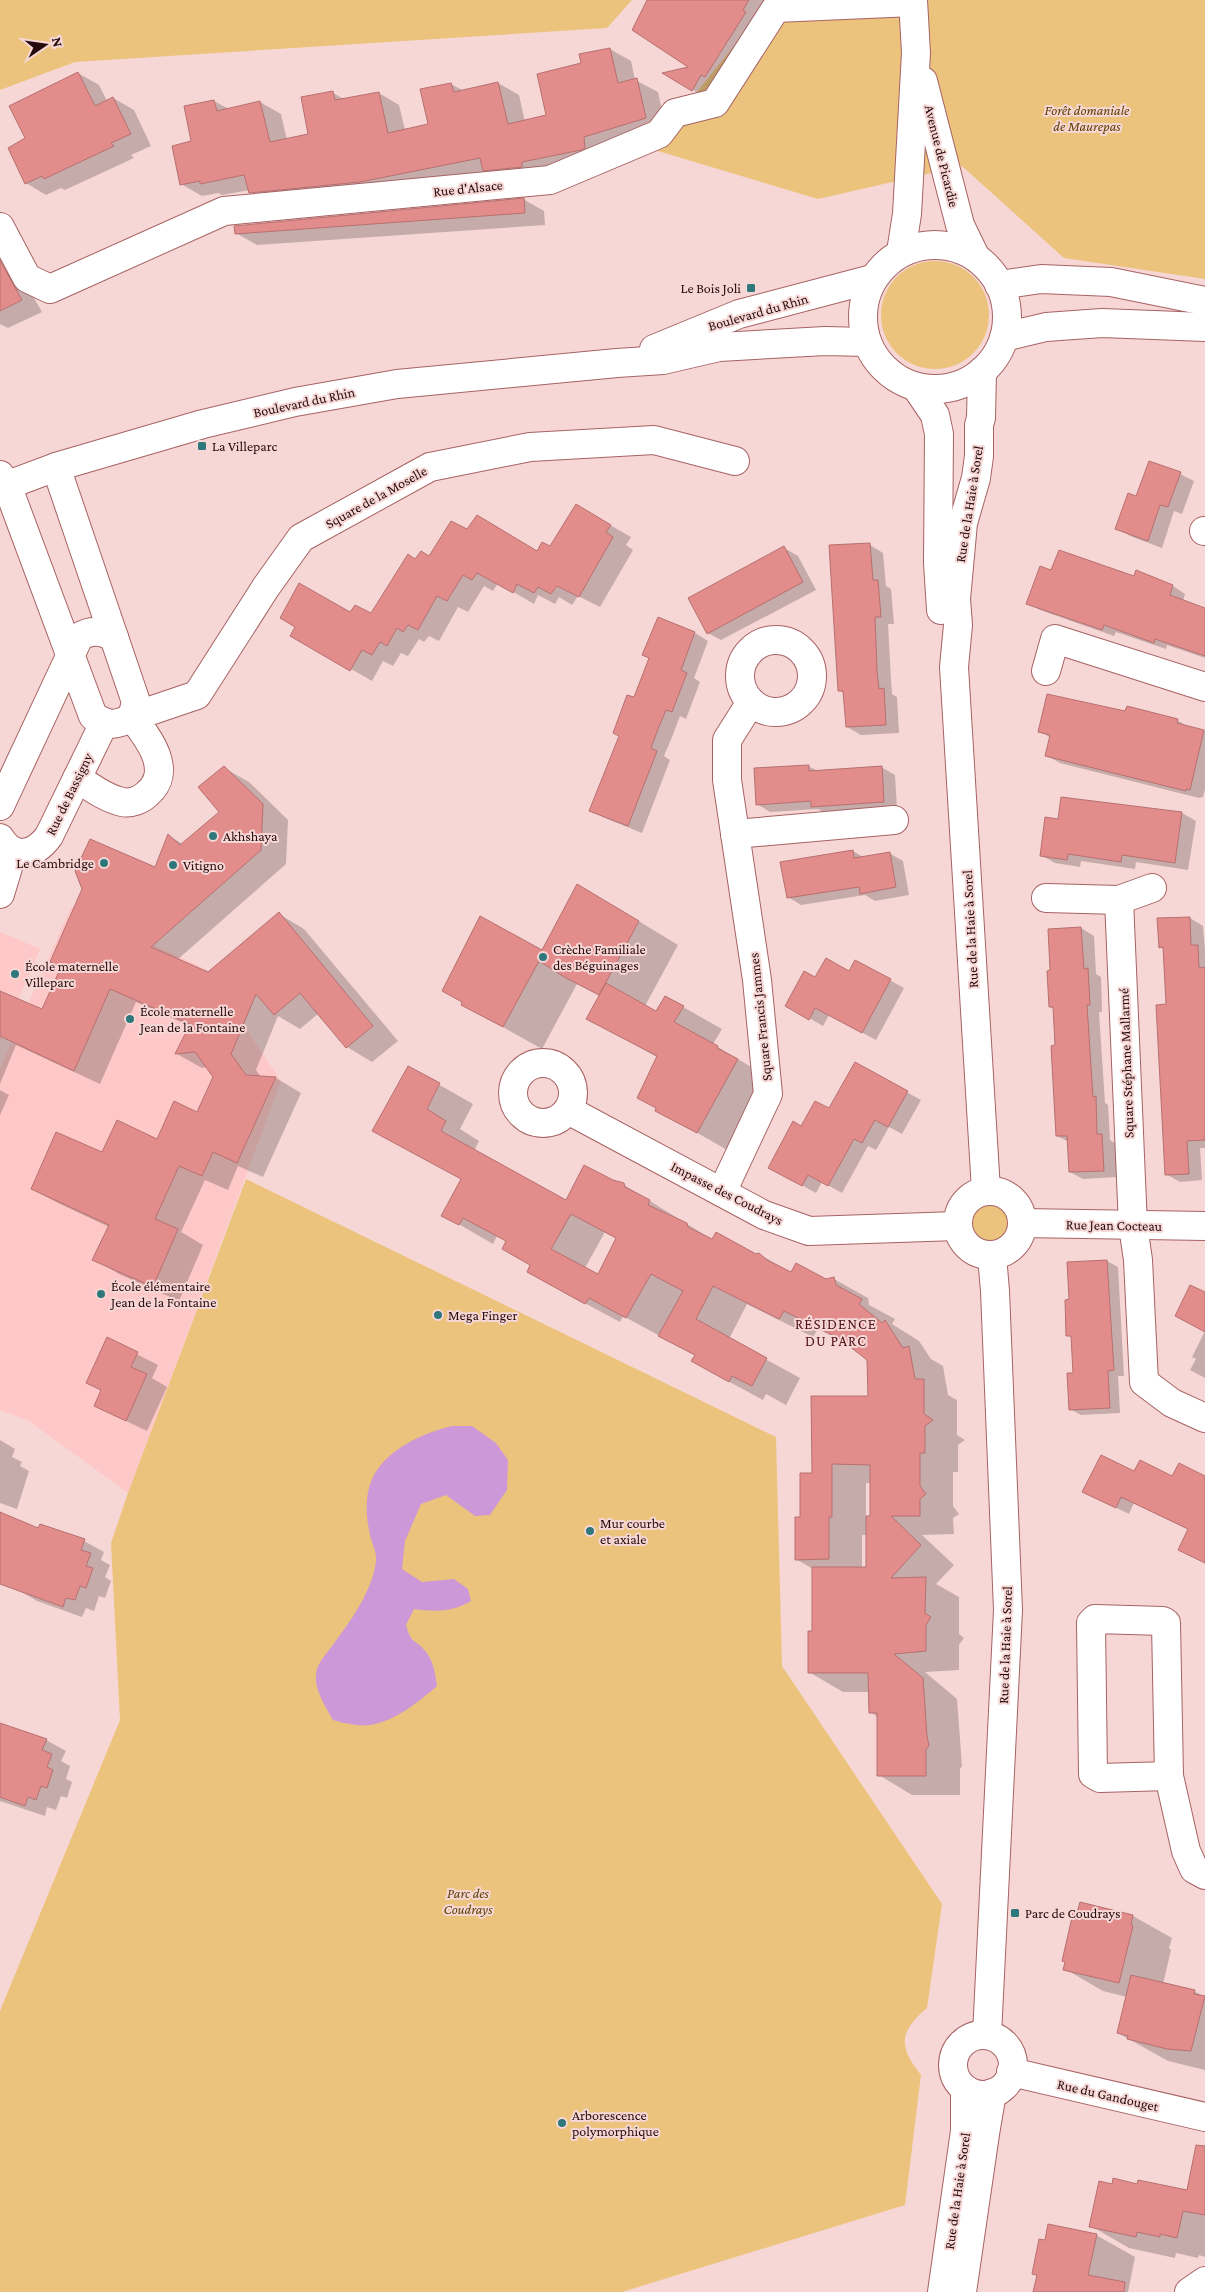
<svg xmlns="http://www.w3.org/2000/svg" width="1205" height="2292" font-family="'Crimson Pro',serif">
<style>
.built{fill:#fdc8c7}
.green{fill:#ebc37d}
.water{fill:#cc98d8}
.shadow{fill:#0003;fill-rule:evenodd}
.building{fill:#e28c8c;stroke:#b77070;fill-rule:evenodd}
.lines{fill:none;stroke-linecap:round;stroke-linejoin:round}
.minor-casing{stroke:#a76263;stroke-width:30}
.minor{stroke:#fff;stroke-width:28}
.poi-dot{fill:#2e777b;stroke:#f7d7d5;stroke-width:2}
.labels{text-anchor:middle;stroke-width:4;stroke-linejoin:round;paint-order:stroke}
.park-label{font-size:14px;font-style:italic;fill:#5c4000;stroke:#f7d7d5}
.street-label{font-size:14px;fill:#250b0c;stroke:#f7d7d5}
.poi-label{font-size:14px;fill:#250b0c;stroke:#f7d7d5;text-anchor:start}
.neighbourhood-label{font-size:15px;letter-spacing:1px;fill:#501419;stroke:#f7d7d5}
</style>
<rect width="100%" height="100%" fill="#f7d7d5"/>
<g class="built">
<path d="M71 907 206 969 281 1081 128 1493 29 1421 0 1410V1068Z"/>
<path d="M0 932 40 949 0 1043Z"/>
</g>
<g class="green">
<path d="M0 0H632L607 28 75 62 0 90Z"/>
<path d="M771 0H1205V279L1064 258 962 166 818 199 651 149Z"/>
<circle cx="935" cy="315" r="54"/>
<path d="M246 1179 776 1437 782 1666 942 1904 927 2008C899 2032 898 2046 921 2075L905 2205 622 2292H0V2011L120 1720 111 1543 128 1493Z"/>
<circle cx="990" cy="1223" r="19"/>
</g>
<path class="water" d="M452 1426H472L496 1443 508 1460 507 1490 490 1515 475 1516 446 1495 421 1504 405 1541 402 1569 422 1582 454 1579 468 1589 471 1601C453 1612 435 1612 414 1609L406 1625C412 1647 416 1638 426 1652 434 1662 435 1674 437 1686 416 1704 386 1729 356 1725 348 1724 340 1722 333 1720 326 1707 314 1690 316 1674 317 1662 329 1651 335 1642 352 1619 373 1589 376 1561 377 1554 373 1545 371 1539 366 1519 364 1498 372 1479 386 1449 423 1433 452 1426Z"/>
<g class="shadow">
<path d="M659 0H766L713 102 665 73 691 67Z"/>
<path d="M610 49 631 61 635 80 658 92 666 130 505 182 488 172 381 194 271 204 250 190 222 195 218 193 202 196 181 184 193 142 214 101 229 109 260 102 281 114 287 140 310 135 333 93 344 99 379 93 399 105 405 130 429 125 451 84 464 91 498 83 519 95 525 122 548 116 583 64Z"/>
<path d="M78 73 99 85 107 101 113 98 134 110 151 146 131 155 134 158 65 190 61 188 46 195 26 183V139Z"/>
<path d="M523 199 544 211 545 225 257 245 236 233Z"/>
<path d="M3 267 23 279 42 312 8 328 0 324V269Z"/>
<path d="M1150 463 1180 474 1194 481 1182 514 1174 511 1162 548 1130 536 1117 528 1137 498Z"/>
<path d="M577 506 631 537 626 545 633 550 600 607 578 596 572 605 559 597 555 604 538 595 534 604 498 583 493 591 484 586 468 612 458 607 439 641 429 636 424 642 419 639 408 656 401 653 393 666 383 661 372 681 292 635 350 614 371 615 416 561 429 558 468 531 538 552 551 548Z"/>
<path d="M870 545 883 553 886 586 891 589 894 624H888L891 680 892 694 897 697 899 733 861 735 847 727 845 694 839 690Z"/>
<path d="M784 548 798 556 816 590 721 640 708 633Z"/>
<path d="M1137 571 1173 586 1185 594 1183 601 1205 609V658L1167 645 1166 649 1116 632 1114 636 1040 610 1028 603 1052 572 1135 577Z"/>
<path d="M658 619 695 633 708 641 694 678 700 682 686 719 680 716 672 737 664 756 670 760 642 833 605 818 591 811 650 659Z"/>
<path d="M1126 713 1177 720 1190 728 1205 731V789L1203 797 1199 798 1060 763 1046 755 1051 738 1039 731Z"/>
<path d="M808 766 818 771 881 767 895 775 897 809 826 814 818 809 770 812 757 804Z"/>
<path d="M224 768 249 782 288 820 286 864 177 960 208 974 279 914 304 929 398 1041 372 1062 347 1047 319 1013 300 1029 278 1016 256 1070 261 1077 276 1078 301 1093 263 1177 238 1166 228 1190 205 1180 181 1232 203 1245 179 1301 119 1274 94 1259 109 1227 58 1203 32 1189 103 1154 157 1140 198 1113 215 1077 208 1067 202 1068 177 1054 190 1026 136 1002 100 1084 16 1045 0 1084V992L43 1011 156 869 169 836 183 844 221 812Z"/>
<path d="M1062 798 1182 813 1196 821 1188 870 1136 862 1135 869 1081 861 1080 867 1055 863 1041 855 1059 820Z"/>
<path d="M853 851 863 857 889 853 903 861 909 895 875 901 865 895 801 905 788 897Z"/>
<path d="M617 908 678 945 645 1006 657 1012 683 1007 722 1029 713 1044 776 1082 736 1155 657 1110V1057L588 1018 601 995 578 982 542 1049 462 1004 543 951Z"/>
<path d="M1190 918 1203 926 1205 951V1148H1200L1202 1180 1180 1182 1166 1174 1167 1005 1165 950 1160 947Z"/>
<path d="M1081 928 1094 936 1096 974 1101 977 1102 1012H1099L1105 1103 1108 1105 1110 1140 1115 1143 1117 1177 1083 1179 1070 1172 1069 1142 1057 1136 1054 1009 1050 1007 1052 971Z"/>
<path d="M856 962 904 988 876 1040 829 1015 823 1026 787 1005 816 979 850 973Z"/>
<path d="M855 1064 921 1100 902 1134 889 1127 876 1150 868 1146 842 1193 822 1182 816 1193 783 1175 802 1127 829 1110Z"/>
<path d="M408 1067 473 1104 460 1129 479 1141 474 1151 566 1202 613 1181 624 1185 713 1240 755 1255 759 1254 792 1273 826 1281 834 1279 868 1298 869 1305 895 1319 892 1324 919 1341 931 1359 943 1366 948 1395 957 1400V1435L965 1440 958 1445V1472H953V1506L959 1514 953 1518 954 1534 922 1535 954 1565 936 1584 959 1597V1634L964 1638 959 1645V1670L925 1672 957 1699 962 1766 960 1769V1795H912L879 1775 878 1717 870 1712 869 1692H843L809 1672 814 1633 813 1569 796 1559 801 1518 813 1474 869 1397 868 1359 850 1345 818 1329 813 1337 747 1304 729 1339 800 1378 786 1405 766 1394 763 1400 726 1380 696 1356 660 1336 623 1316 620 1322 562 1291 508 1242 497 1236 493 1244 443 1215 462 1179 408 1150ZM605 1232 618 1239 598 1276 585 1268ZM866 1483H871V1517H866ZM862 1535H867V1569H862Z"/>
<path d="M0 1090 9 1095 0 1115Z"/>
<path d="M1107 1261 1118 1267 1124 1376H1118L1120 1413 1081 1415 1070 1409 1074 1374 1073 1338 1067 1335 1070 1301 1068 1263Z"/>
<path d="M1205 1294V1378L1190 1370 1196 1359 1192 1357 1205 1331Z"/>
<path d="M107 1339 158 1365 152 1378 167 1387 147 1431 95 1406 102 1391 88 1383Z"/>
<path d="M0 1440 15 1449 12 1457 22 1462 20 1466 29 1471 17 1509 0 1503Z"/>
<path d="M1135 1473 1173 1478H1205V1563L1189 1530 1134 1503 1129 1514 1096 1498Z"/>
<path d="M41 1525 84 1541 104 1552 101 1560 110 1565 105 1577 111 1581 105 1598 99 1596 94 1611 86 1608 82 1617 37 1601 0 1579V1549L39 1529Z"/>
<path d="M0 1730 46 1740 66 1751 61 1761 70 1766 66 1779 72 1782 67 1798 61 1796 56 1810 47 1807 45 1816 0 1801Z"/>
<path d="M1133 1916 1172 1938 1169 1948 1171 1950 1163 1984 1194 1991 1205 1997V2070L1168 2061 1118 2033 1127 1997 1103 1991 1065 1969Z"/>
<path d="M1205 2169V2257L1199 2255 1198 2258 1176 2253 1175 2258 1129 2248 1091 2226 1113 2185H1138L1188 2192Z"/>
<path d="M1096 2235 1135 2257 1128 2292H1034L1038 2276 1033 2273 1046 2241Z"/>
</g>
<g class="building">
<path d="M647 0H749L743 10 746 12 705 77 701 75 692 91 662 73 688 67 632 30Z"/>
<path d="M610 48 618 83 637 78 646 118 584 137 585 148 581 150 522 162V167L483 171 480 158 360 182 249 193 244 175 200 184V181L180 185 172 146 191 141 184 106 214 100 217 111 260 101 270 142 308 134 301 97 333 91 335 100 379 92 388 133 428 124 420 89 451 83 454 92 498 82 508 124 546 115 537 74 581 63 579 54Z"/>
<path d="M78 72 95 106 113 97 131 134 111 143 114 146 44 179 42 176 25 184 8 148 25 138 9 106Z"/>
<path d="M524 198 525 213 235 234 234 226Z"/>
<path d="M0 260 22 300 0 311Z"/>
<path d="M1149 461 1181 472 1168 507 1160 505 1148 541 1115 529 1128 493 1136 496Z"/>
<path d="M576 504 611 525 606 532 613 537 579 597 557 586 551 594 538 587 534 593 517 584 513 593 477 573 472 580 463 575 447 601 437 596 418 630 408 625 403 632 397 628 387 646 380 642 372 655 362 650 350 671 290 636 295 627 280 618 299 583 350 612 355 605 371 613 408 554 415 559 421 551 429 556 451 521 467 529 477 515 537 551 542 542 550 546Z"/>
<path d="M870 543 873 580H878L881 617H875L877 671 879 689 884 688 886 725 846 727 843 691H838L829 545Z"/>
<path d="M784 546 803 582 707 634 688 598Z"/>
<path d="M1059 550 1134 576 1136 570 1173 585 1170 595 1205 608V656L1155 639 1154 643 1104 625 1102 630 1026 604 1040 566 1051 570Z"/>
<path d="M658 617 695 632 681 670 687 673 672 712 666 710 658 729 651 748 657 751 628 826 589 811 619 736 613 733 627 695 634 697 649 658 642 655Z"/>
<path d="M1047 694 1125 711 1127 706 1178 719 1177 723 1204 730 1190 790 1186 789V791L1045 756 1050 735 1038 732Z"/>
<path d="M809 765V771L882 766 884 802 811 807V801L756 805 754 768Z"/>
<path d="M224 766 263 804 261 850 151 947 208 972 279 912 373 1026 346 1048 300 993 274 1015 256 994 231 1054 246 1075 276 1077 237 1163 213 1152 202 1176 179 1166 155 1219 178 1229 153 1287 92 1260 109 1225 31 1189 56 1132 102 1152 117 1120 157 1139 174 1101 197 1112 213 1077 195 1052 175 1054 190 1024 110 989 74 1071 0 1036V991L42 1009 61 967 50 962 82 889 75 871 90 839 155 867 168 834 180 845 219 812 198 787Z"/>
<path d="M1061 797 1182 812 1175 863 1122 855 1121 862 1068 854 1067 860 1040 856 1045 817 1058 819Z"/>
<path d="M853 850 854 858 890 852 896 887 860 894 859 887 787 898 780 862Z"/>
<path d="M577 884 639 921 599 995 566 978 539 961 503 1027 461 1005 462 1002 442 991 480 916 542 950Z"/>
<path d="M1190 917 1191 945H1198L1199 968 1205 967V1140L1187 1141 1189 1174 1165 1175 1156 1005 1166 1004 1163 947 1159 948 1157 918Z"/>
<path d="M1081 927 1084 969 1088 968 1090 1005H1087L1093 1097 1096 1096 1097 1134H1102L1104 1171 1069 1172 1067 1136H1056L1051 1046 1055 1045 1053 1007H1049L1047 971 1050 970 1048 929Z"/>
<path d="M826 958 849 971 855 960 891 979 862 1033 815 1008 809 1020 785 1006 804 971 815 977Z"/>
<path d="M606 983 656 1011 665 996 684 1006 674 1022 718 1046 717 1048 738 1059 697 1133 655 1111 656 1108 637 1098 657 1056 586 1019Z"/>
<path d="M855 1062 908 1091 888 1127 875 1120 862 1143 854 1139 828 1186 808 1175 802 1186 768 1168 793 1121 801 1126 815 1101 829 1108Z"/>
<path d="M408 1066 440 1083 427 1109 446 1121 441 1131 566 1200 584 1165 613 1180 624 1183 625 1187 650 1200 648 1205 687 1223 688 1227 712 1239 716 1232 756 1254 759 1253 767 1260 791 1272 796 1263 826 1279 834 1277 836 1285 862 1299 859 1304 882 1323 885 1320 903 1348 909 1346 915 1379H924V1414L933 1420 925 1426V1453H920V1486L926 1494 920 1499V1516H891L921 1545 891 1578 926 1577 925 1613 931 1617 926 1625V1651L894 1654 923 1678 927 1736 929 1746 926 1749V1776H877V1713H869L868 1673H808V1631H812V1567H866V1516H870V1465L832 1464V1517H829V1559L795 1560V1517H800V1473H812L811 1396H868L867 1360 840 1339 784 1311 779 1319 713 1286 696 1319 767 1358 752 1386 732 1376 729 1382 691 1361 695 1355 658 1336 683 1291 651 1274 626 1318 589 1298 585 1304 527 1272 530 1265 502 1249 506 1241 463 1218 459 1225 441 1216 461 1179 372 1131ZM571 1214 616 1238 598 1274 551 1249Z"/>
<path d="M1107 1260 1114 1370 1108 1371 1110 1408 1069 1410 1067 1373H1073L1071 1336H1066L1065 1300 1069 1299 1067 1262Z"/>
<path d="M1190 1285 1205 1292V1332L1175 1316Z"/>
<path d="M107 1337 138 1352 131 1367 147 1374 126 1421 94 1406 101 1390 86 1383Z"/>
<path d="M1101 1455 1134 1471 1140 1460 1172 1476 1179 1463 1205 1476V1563L1178 1550 1188 1529 1121 1497 1116 1508 1082 1492Z"/>
<path d="M0 1512 38 1528 40 1524 85 1539 81 1550 91 1553 86 1566 93 1568 86 1588 80 1586 75 1600 66 1598 63 1607 0 1584Z"/>
<path d="M0 1723 47 1739 42 1750 52 1754 47 1767 53 1770 47 1788 41 1786 36 1800 28 1797 25 1806 0 1797Z"/>
<path d="M1080 1902 1133 1915 1131 1925 1133 1926 1119 1983 1063 1970 1065 1962 1062 1961 1073 1913H1077Z"/>
<path d="M1131 1975 1195 1990 1194 1994 1205 1996 1191 2051 1167 2049 1127 2039 1128 2036 1117 2033Z"/>
<path d="M1196 2145 1205 2146V2215L1183 2211 1177 2238 1160 2234V2237L1137 2232 1136 2237 1089 2227 1099 2181 1112 2184 1113 2178 1137 2184 1138 2180 1187 2190Z"/>
<path d="M1048 2224 1097 2234 1088 2275 1125 2282 1124 2292H1033L1037 2275 1032 2274 1039 2239 1045 2240Z"/>
</g>
<g class="lines">
<defs>
<g id="minor">
<path d="M923 81 960 225 975 256"/>
<path d="M0 227 27 278 50 289 224 211 550 180 659 134 675 113 715 103 776 8 913 2"/>
<circle cx="935" cy="317" r="72"/>
<path d="M901 252 907 214 916 53 913 0"/>
<path d="M999 285 1041 279 1111 282 1205 301"/>
<path d="M1004 337 1046 327 1102 323 1205 327"/>
<path d="M654 349 739 314 872 279"/>
<path d="M982 371 981 418 979 425V456L976 478 963 523 956 599 958 625 954 667 986 1190"/>
<path d="M916 387 935 415 939 434 938 563 941 610"/>
<path d="M0 475 7 485 93 716C108 726 117 726 132 717L136 702 56 467"/>
<path d="M0 488 56 467 203 424 295 402 397 384 617 363 663 360 719 347 825 341 867 342"/>
<path d="M1204 531H1205"/>
<circle cx="776" cy="676" r="36"/>
<path d="M1046 671 1055 639 1205 687"/>
<path d="M77 778C91 787 105 798 122 802 130 804 141 800 147 794 174 771 149 739 132 717L197 695 266 587 301 538 430 467 530 447 654 440 735 461"/>
<path d="M0 806 79 637C92 629 101 631 114 637"/>
<path d="M735 834 894 820"/>
<path d="M0 838C14 861 35 855 49 836L104 723"/>
<path d="M0 894 13 851"/>
<path d="M1046 898 1119 900 1133 1226 1138 1260 1144 1382 1172 1403 1205 1418"/>
<path d="M1119 900 1152 888"/>
<circle cx="543" cy="1093" r="30"/>
<path d="M568 1110 764 1215 809 1231 957 1226"/>
<circle cx="990" cy="1223" r="32"/>
<path d="M722 1192 768 1094 757 980 727 780V740L751 702"/>
<path d="M1022 1223 1205 1226"/>
<path d="M1095 1619 1163 1621 1166 1623 1169 1776 1100 1778 1093 1774 1091 1623Z"/>
<path d="M1169 1776 1186 1851 1194 1869 1205 1875"/>
<path d="M987 2035 1008 1610 995 1291 992 1256"/>
<circle cx="983" cy="2065" r="30"/>
<path d="M1011 2072 1205 2117"/>
<path d="M942 2292 965 2131V2089"/>
<path d="M962 2292 985 2134 992 2093"/>
<path d="M1189 2292 1205 2281"/>
</g>
</defs>
<use href="#minor" class="minor-casing"/>
<use href="#minor" class="minor"/>
</g>
<g class="poi-dot">
<rect x="746" y="283" width="10" height="10" rx="2.5"/>
<rect x="197" y="441" width="10" height="10" rx="2.5"/>
<circle cx="213" cy="836" r="5"/>
<circle cx="104" cy="863" r="5"/>
<circle cx="173" cy="865" r="5"/>
<circle cx="543" cy="957" r="5"/>
<circle cx="15" cy="974" r="5"/>
<circle cx="130" cy="1019" r="5"/>
<circle cx="101" cy="1294" r="5"/>
<circle cx="438" cy="1315" r="5"/>
<circle cx="590" cy="1531" r="5"/>
<rect x="1010" y="1908" width="10" height="10" rx="2.5"/>
<circle cx="562" cy="2123" r="5"/>
</g>
<g class="labels">
<g class="park-label">
<text x="1087" y="115">Forêt domaniale<tspan x="1087" dy="16">de Maurepas</tspan></text>
<text x="468" y="1898">Parc des<tspan x="468" dy="16">Coudrays</tspan></text>
</g>
<g class="street-label">
<text transform="translate(942 156) rotate(76)" y="5">Avenue de Picardie</text>
<text transform="translate(468 188) rotate(-6)" y="5">Rue d'Alsace</text>
<text transform="translate(758 312) rotate(-16)" y="5">Boulevard du Rhin</text>
<text transform="translate(304 402) rotate(-12)" y="5">Boulevard du Rhin</text>
<text transform="translate(376 497) rotate(-29)" y="5">Square de la Moselle</text>
<text transform="translate(969 504) rotate(-81)" y="5">Rue de la Haie à Sorel</text>
<text transform="translate(69 794) rotate(-64)" y="5">Rue de Bassigny</text>
<text transform="translate(970 929) rotate(-93)" y="5">Rue de la Haie à Sorel</text>
<text transform="translate(760 1017) rotate(-96)" y="5">Square Francis Jammes</text>
<text transform="translate(1126 1063) rotate(-92)" y="5">Square Stéphane Mallarmé</text>
<text transform="translate(727 1193) rotate(27)" y="5">Impasse des Coudrays</text>
<text transform="translate(1114 1225) rotate(1)" y="5">Rue Jean Cocteau</text>
<text transform="translate(1005 1645) rotate(-88)" y="5">Rue de la Haie à Sorel</text>
<text transform="translate(1108 2095) rotate(13)" y="5">Rue du Gandouget</text>
<text transform="translate(957 2191) rotate(-82)" y="5">Rue de la Haie à Sorel</text>
</g>
<g class="poi-label">
<text x="741" y="293" text-anchor="end">Le Bois Joli</text>
<text x="212" y="451">La Villeparc</text>
<text x="223" y="841">Akhshaya</text>
<text x="94" y="868" text-anchor="end">Le Cambridge</text>
<text x="183" y="870">Vitigno</text>
<text x="553" y="954">Crèche Familiale<tspan x="553" dy="16">des Béguinages</tspan></text>
<text x="25" y="971">École maternelle<tspan x="25" dy="16">Villeparc</tspan></text>
<text x="140" y="1016">École maternelle<tspan x="140" dy="16">Jean de la Fontaine</tspan></text>
<text x="111" y="1291">École élémentaire<tspan x="111" dy="16">Jean de la Fontaine</tspan></text>
<text x="448" y="1320">Mega Finger</text>
<text x="600" y="1528">Mur courbe<tspan x="600" dy="16">et axiale</tspan></text>
<text x="1025" y="1918">Parc de Coudrays</text>
<text x="572" y="2120">Arborescence<tspan x="572" dy="16">polymorphique</tspan></text>
</g>
<g class="neighbourhood-label">
<text x="836" y="1329">RÉSIDENCE<tspan x="836" dy="17">DU PARC</tspan></text>
</g>
</g>
<g transform="translate(45 45) rotate(77)" stroke="#f7d7d5" stroke-width="4" paint-order="stroke">
<path d="M0-4L9 19L0 12L-9 19Z" fill="#250b0c"/>
<text y="-8" font-size="14" font-weight="bold" text-anchor="middle" fill="#250b0c">N</text>
</g>
</svg>
